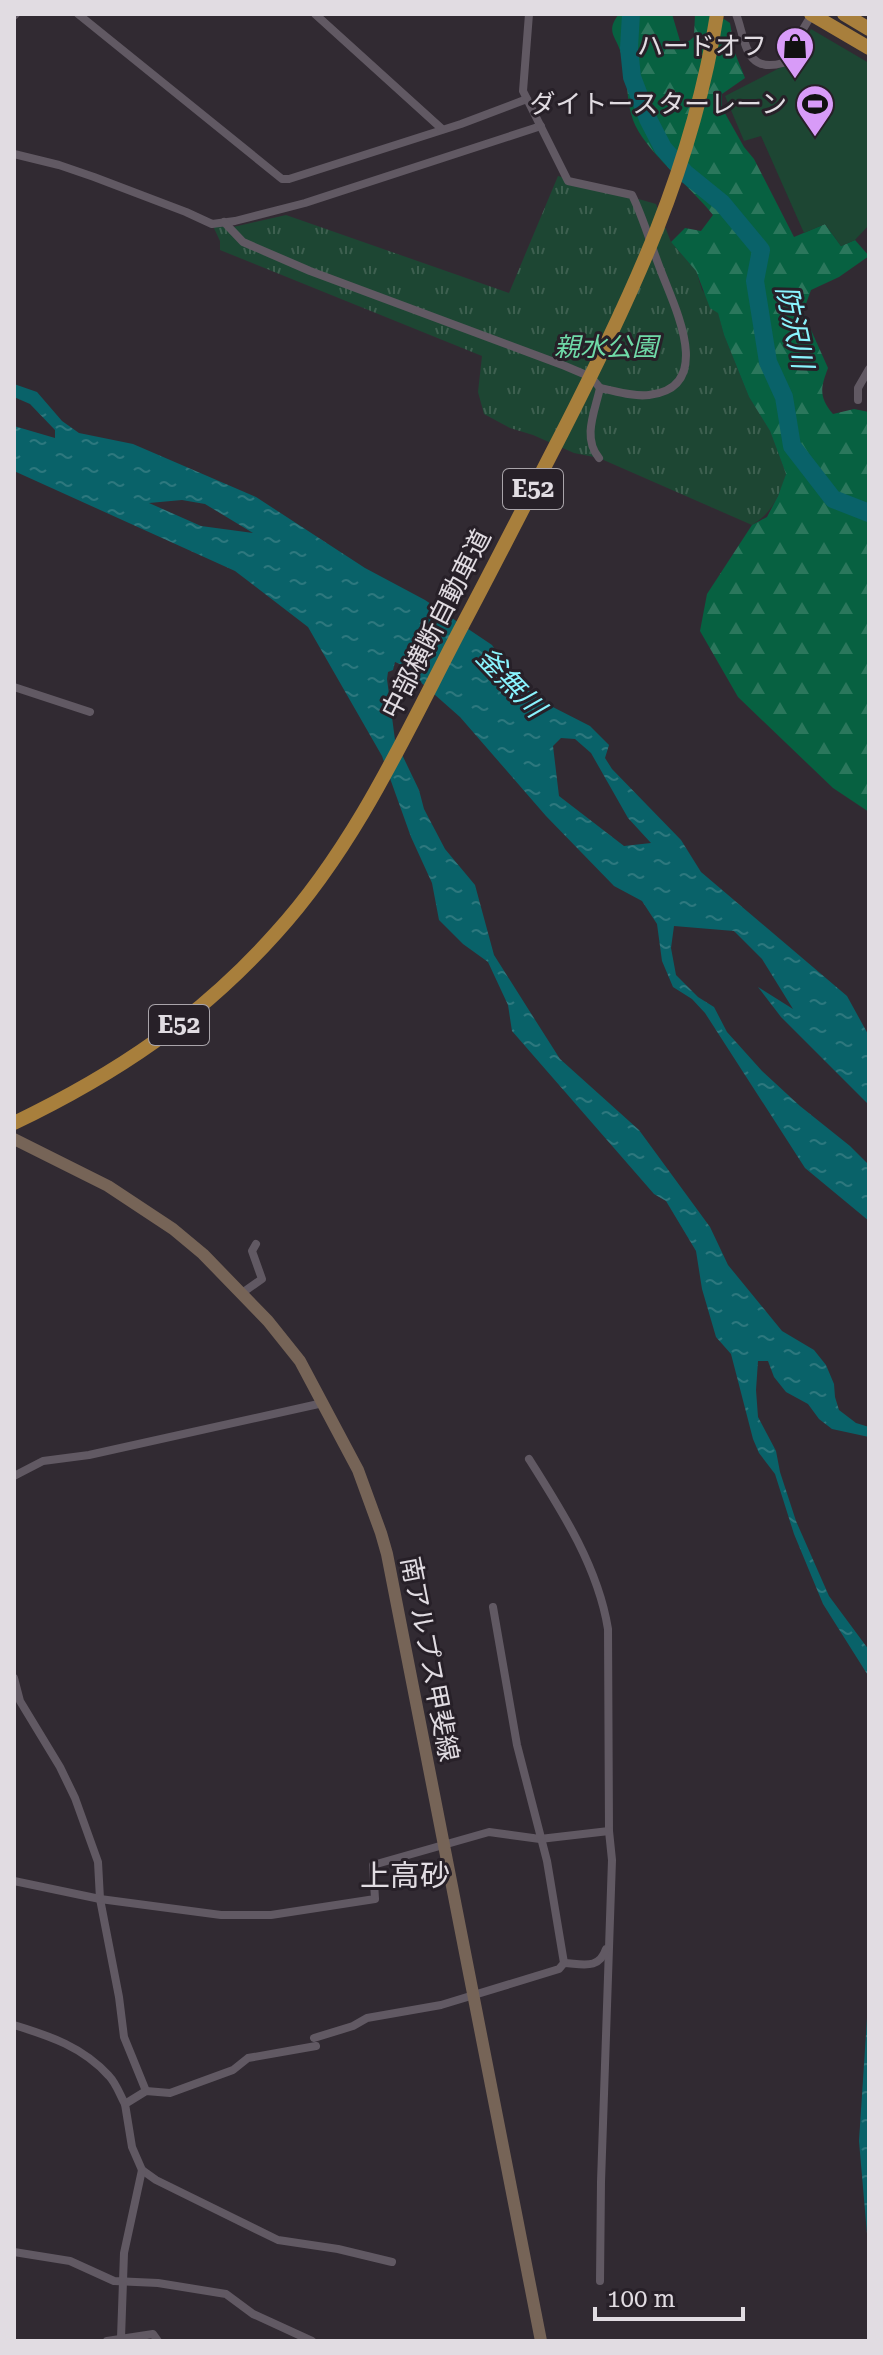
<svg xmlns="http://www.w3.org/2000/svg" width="883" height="2355" font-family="'Roboto Serif','Noto Sans JP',serif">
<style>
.grass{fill:url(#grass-tufts)}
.forest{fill:url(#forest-firs)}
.garden{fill:#1d4633}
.water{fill:url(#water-ripples);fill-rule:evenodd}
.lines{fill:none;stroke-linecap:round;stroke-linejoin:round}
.river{stroke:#096269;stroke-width:18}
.street{stroke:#615963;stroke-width:8}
.secondary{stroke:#766457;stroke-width:12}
.highway{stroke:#a87f3c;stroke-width:14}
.labels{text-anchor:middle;stroke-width:6;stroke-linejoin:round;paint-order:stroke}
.shield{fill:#272028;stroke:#a9a4aa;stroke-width:2}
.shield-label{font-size:24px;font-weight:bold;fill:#e1dce2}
.poi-label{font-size:26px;fill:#e1dce2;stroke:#272028;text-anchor:end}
.park-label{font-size:26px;font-style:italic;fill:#6fdaa8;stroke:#272028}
.street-label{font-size:26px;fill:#e1dce2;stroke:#272028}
.water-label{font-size:28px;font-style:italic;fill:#89f3fd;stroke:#272028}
.quarter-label{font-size:30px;fill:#e1dce2;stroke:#272028}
</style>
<defs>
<pattern id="grass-tufts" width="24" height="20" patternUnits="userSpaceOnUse" patternTransform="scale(2)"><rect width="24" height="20" fill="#1d4633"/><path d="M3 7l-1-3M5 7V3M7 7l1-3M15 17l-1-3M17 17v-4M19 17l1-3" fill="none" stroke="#3e6050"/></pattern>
<pattern id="forest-firs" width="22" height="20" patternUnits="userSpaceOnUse" patternTransform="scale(2)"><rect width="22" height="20" fill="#076141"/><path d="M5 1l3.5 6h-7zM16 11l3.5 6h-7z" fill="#2b775c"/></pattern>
<pattern id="water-ripples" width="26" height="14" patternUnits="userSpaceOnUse" patternTransform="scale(2)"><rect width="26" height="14" fill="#096269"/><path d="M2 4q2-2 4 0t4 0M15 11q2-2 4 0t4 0" fill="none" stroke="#2d787e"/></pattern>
</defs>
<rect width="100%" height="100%" fill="#312a32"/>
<path class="grass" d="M558 176 656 204 671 242 696 271 702 290 718 312 724 335 749 397 770 431 786 474C779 496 772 513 752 525L599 458 574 453 533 435 510 428 484 414 478 392 482 356 220 250V241L212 224 229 228 286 215 509 293Z"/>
<path class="forest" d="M619 14H672L680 41H689L694 37 695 14H716L730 23 735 53 745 78 722 94V108L744 147 754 159 794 237 825 224 841 246 855 240 869 256 839 277 811 290 803 312 828 368C821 387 818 396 833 414L854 409 869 412V812L833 788 738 697 700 631 707 594 752 525 767 517 778 496 786 474 770 431 749 397 724 335 718 313 710 308 696 271 671 242 685 228 701 231 713 215C692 188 643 149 633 120 625 99 629 74 621 53 616 36 605 32 619 14Z"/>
<path class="garden" d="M811 29 869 63V225L855 240 841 246 825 224 804 233 761 136 744 141 725 96 795 60Z"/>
<g class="water">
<path d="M14 384 37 392 62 421 79 433 133 444 256 497 365 568 425 600 492 645 513 677 543 702 590 726 609 745 605 758 612 769 681 840 701 872 847 996 869 1036V1105L781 1017 758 987 793 1009 762 959 734 931 674 926 671 948 676 975 698 997 714 1007 727 1032 762 1071 800 1106 850 1146 869 1165V1221L805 1168 705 1013 692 999 673 987 662 961 657 924 642 901 614 886 546 816 460 717 400 664 395 662 393 670 388 672 387 679 395 740 419 790 424 809 445 849 475 885 494 955 532 1015 560 1059 639 1130 710 1227 728 1265 782 1331 814 1350 826 1365 834 1384 835 1397 839 1410 856 1423 869 1427V1437L832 1429 819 1419 808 1404 786 1392 774 1377 768 1361H758L756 1390 758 1417 776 1451 780 1472 796 1521 829 1596 869 1650V1677L823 1604 794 1534 775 1474 759 1453 753 1439 731 1354 716 1337 702 1289 696 1251 666 1201 654 1194 512 1031 508 1005 488 962 463 944 439 920 432 883 411 837 382 756 308 627 235 571 14 471V426L55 438V430L30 404 14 397ZM182 500 205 504 253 533 201 526 149 503ZM561 738 575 739 591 753 628 818 651 843 624 846 559 796 553 746Z"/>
<path d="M869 1988V2257L859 2141Z"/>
</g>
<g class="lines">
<path class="river" d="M631 14 629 48 632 77 648 119 663 148 685 173 722 203 761 250 755 281 768 362 784 397 792 446 833 499 869 513"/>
<g class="street">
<path d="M78 14 282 179H289L461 124 527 99"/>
<path d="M315 14 442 129"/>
<path d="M736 14C746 40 744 74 783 63L812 14"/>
<path d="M14 16 16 14"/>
<path d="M14 154 59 165 94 177 186 212 212 224 235 221 305 203 541 126"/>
<path d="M224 222 243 242 310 271 565 366 591 377 600 388C615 391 633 397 649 395 716 387 674 306 661 271 651 246 644 219 632 195L568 181 523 91 529 14"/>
<path d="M858 400V388L869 369"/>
<path d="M599 458C582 438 595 411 600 388"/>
<path d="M14 687 90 712"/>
<path d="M242 1293 262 1279 252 1251 256 1244"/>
<path d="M529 1459C562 1511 598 1567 608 1629L609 1831 612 1860 601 2182 600 2281"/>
<path d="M14 1476 43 1461 89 1455 323 1403"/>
<path d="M14 1678 20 1701 60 1767 75 1798 98 1862 100 1899 119 1997 124 2037 146 2091"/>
<path d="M14 1881 100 1899 221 1915H271L375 1899 373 1865 489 1832 540 1839 609 1831"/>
<path d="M564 1963C583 1964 599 1970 606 1949"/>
<path d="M14 2025C50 2036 83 2047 109 2076 116 2083 120 2095 125 2104"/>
<path d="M314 2038 353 2026 367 2018 441 2005 559 1969 564 1963 547 1861 517 1745 493 1607"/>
<path d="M142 2170 156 2180 278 2240 338 2249 392 2262"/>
<path d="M14 2252 70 2261 114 2281 158 2283 226 2294 253 2314 312 2341"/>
<path d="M121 2338 124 2253 142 2170 132 2147 125 2104 146 2091 170 2093 233 2070 248 2058 316 2046"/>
<path d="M107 2341 153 2334 158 2341"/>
</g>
<path class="secondary" d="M14 1139 108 1186 173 1229 203 1254 268 1321 300 1361 358 1470 381 1533 387 1554 541 2341"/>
<g class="highway">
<path d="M811 14 869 48"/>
<path d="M844 14 869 29"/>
<path d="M14 1123C116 1074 200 1018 276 933 357 844 407 731 462 626 496 562 529 497 562 433 632 296 693 167 717 14"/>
</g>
</g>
<defs>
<symbol id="shop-pin" viewBox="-11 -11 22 30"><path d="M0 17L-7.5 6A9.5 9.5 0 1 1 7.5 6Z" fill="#d89bf8" stroke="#272028"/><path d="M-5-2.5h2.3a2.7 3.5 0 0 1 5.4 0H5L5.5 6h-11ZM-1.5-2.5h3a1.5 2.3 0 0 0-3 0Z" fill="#111"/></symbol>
<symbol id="stadium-pin" viewBox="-11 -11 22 30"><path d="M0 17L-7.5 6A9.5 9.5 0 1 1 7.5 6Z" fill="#d89bf8" stroke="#272028"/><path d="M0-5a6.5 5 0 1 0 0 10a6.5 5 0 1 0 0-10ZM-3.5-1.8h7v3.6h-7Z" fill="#111"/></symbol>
</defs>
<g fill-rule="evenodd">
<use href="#shop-pin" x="773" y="24" width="44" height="60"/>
<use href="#stadium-pin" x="793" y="82" width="44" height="60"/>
</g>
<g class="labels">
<g class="shield">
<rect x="503" y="469" width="60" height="40" rx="6"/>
<rect x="149" y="1005" width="60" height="40" rx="6"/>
</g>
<g class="shield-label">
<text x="533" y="497">E52</text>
<text x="179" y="1033">E52</text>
</g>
<g class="poi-label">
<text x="767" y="55">ハードオフ</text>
<text x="787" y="113">ダイトースターレーン</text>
</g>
<g class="park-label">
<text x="606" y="356">親水公園</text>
</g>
<g class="street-label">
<text transform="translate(436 624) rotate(-63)" y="9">中部横断自動車道</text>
<text transform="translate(430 1659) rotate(79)" y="9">南アルプス甲斐線</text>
</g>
<g class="water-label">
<text transform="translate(795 327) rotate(78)" y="10">防沢川</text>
<text transform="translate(511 682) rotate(46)" y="10">釜無川</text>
</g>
<g class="quarter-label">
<text x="405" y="1886">上高砂</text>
</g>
</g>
<rect width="883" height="2355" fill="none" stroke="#e1dce2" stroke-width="32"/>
<path d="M595 2307v12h148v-12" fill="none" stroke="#e1dce2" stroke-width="4"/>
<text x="607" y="2307" font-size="24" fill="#e1dce2" stroke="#272028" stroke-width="6" paint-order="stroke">100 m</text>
</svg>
